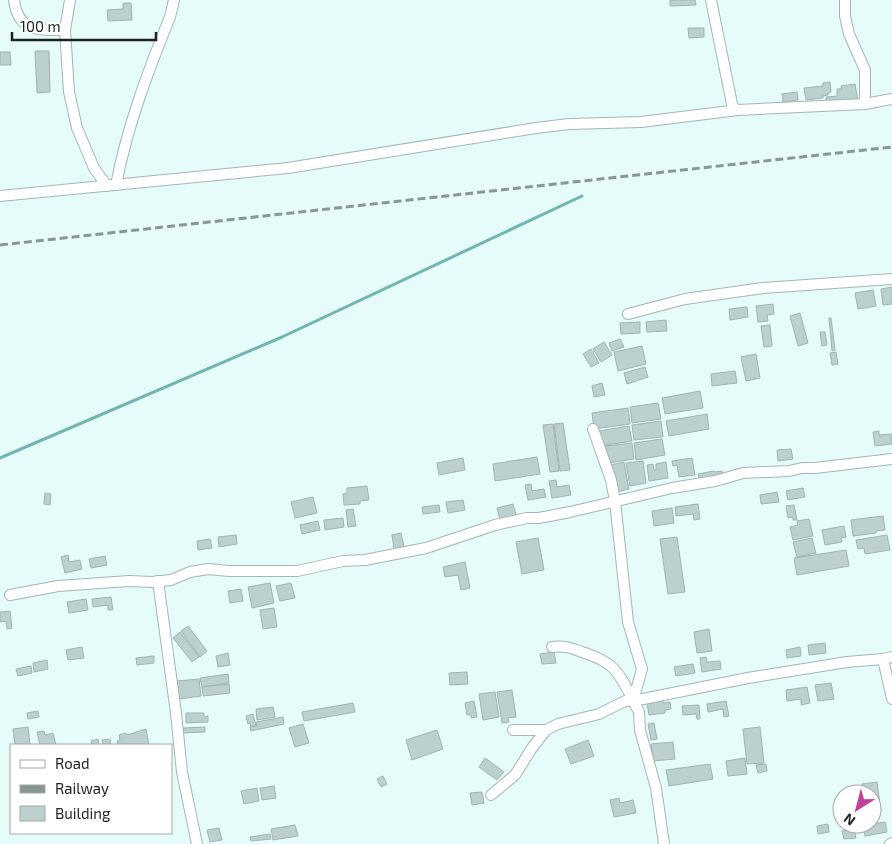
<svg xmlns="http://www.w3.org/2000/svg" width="892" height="844" font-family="'Exo 2',sans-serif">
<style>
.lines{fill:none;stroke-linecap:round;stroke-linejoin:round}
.stream{stroke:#71b5b2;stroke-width:3}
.building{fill:#bbd0cf;stroke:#9fb4b3}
.minor-casing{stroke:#a1b6b5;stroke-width:12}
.minor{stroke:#fff;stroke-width:10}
.rail{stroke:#889796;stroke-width:3;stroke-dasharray:8 4;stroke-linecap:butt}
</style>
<rect width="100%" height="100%" fill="#e6fcfa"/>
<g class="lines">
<path class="stream" d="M0 458 282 337 582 196"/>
</g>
<g class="building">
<path d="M670 0H695L696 5 670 6Z"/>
<path d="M123 3H131L132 20 108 21 107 10 123 9Z"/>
<path d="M688 28H704V37L689 38Z"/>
<path d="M35 51H49L50 92 37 93Z"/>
<path d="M0 52H10L11 65H0Z"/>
<path d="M830 82 831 92 828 93V95L823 96V98L806 100 804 88 823 86V83Z"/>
<path d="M855 84 858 101 827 105 826 97 837 96V89H842L841 86Z"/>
<path d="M797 92 798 100 783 102 782 94Z"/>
<path d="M892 287V304L883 305 881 289Z"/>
<path d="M873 290 876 306 858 309 855 293Z"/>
<path d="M773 304 774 314 767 315 768 321 758 322 756 306Z"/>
<path d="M747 307 748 317 730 320 729 309Z"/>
<path d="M800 313 808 343 798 346 790 316Z"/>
<path d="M829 318H831L835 350 832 351Z"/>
<path d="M666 320 667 331 647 332 646 322Z"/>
<path d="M640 322V333L621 334 620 323Z"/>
<path d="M770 325 772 346 764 347 761 326Z"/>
<path d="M820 332H825L827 345 822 346Z"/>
<path d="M620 339 624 347 612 351 609 343Z"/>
<path d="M604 342 612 355 601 362 593 349Z"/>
<path d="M642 346 646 364 618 371 614 352Z"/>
<path d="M591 349 599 363 591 367 583 354Z"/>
<path d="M836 352 838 364 832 365 830 353Z"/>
<path d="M756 354 760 378 746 381 741 357Z"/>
<path d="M645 367 648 377 627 384 624 373Z"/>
<path d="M735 371 737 383 712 386 711 374Z"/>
<path d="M602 383 605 395 594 397 592 386Z"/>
<path d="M700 391 703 408 665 414 662 398Z"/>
<path d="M658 403 661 419 632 423 630 407Z"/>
<path d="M628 408 630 424 594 429 592 413Z"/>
<path d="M707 414 709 429 669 436 666 421Z"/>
<path d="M661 421 663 437 634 440 632 425Z"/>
<path d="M563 423 570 470 560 471 554 424Z"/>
<path d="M553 424 559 471 550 472 543 425Z"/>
<path d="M629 426 632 441 600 446 598 431Z"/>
<path d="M879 431V435L891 434 892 444 875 446 873 432Z"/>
<path d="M662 439 665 455 636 460 634 443Z"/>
<path d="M632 443 634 459 608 463 605 446Z"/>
<path d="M791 449 793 459 778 461 777 450Z"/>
<path d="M537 457 540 474 495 481 493 464Z"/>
<path d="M463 458 465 470 439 475 437 463Z"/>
<path d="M692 458 695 475 679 477 677 465 673 466 672 461Z"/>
<path d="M643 461 646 483 630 486 626 463Z"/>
<path d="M624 462 629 489 616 492 610 465Z"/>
<path d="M666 462 668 478 649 481 647 465 653 464 654 470H656V464Z"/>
<path d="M714 471 715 472 722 471 723 476 700 480 698 474Z"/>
<path d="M556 480 557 487 569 485 571 495 552 498 549 481Z"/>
<path d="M531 484 532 491 544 489 546 497 528 500 525 485Z"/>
<path d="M367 486 369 500 360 501V504L344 505 343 494 347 493V488Z"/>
<path d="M803 488 805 497 788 500 786 491Z"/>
<path d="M777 492 779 502 761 504 760 495Z"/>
<path d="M45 493 51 494 50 505 44 504Z"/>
<path d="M313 497 317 513 295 518 291 502Z"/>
<path d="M463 500 465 510 448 513 446 502Z"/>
<path d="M513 504 516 515 500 519 497 508Z"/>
<path d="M698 504 700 519 694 520 693 514 676 516 675 507Z"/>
<path d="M439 505 440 512 423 514 422 507Z"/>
<path d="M794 505 797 520H793V517L788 518 786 506Z"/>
<path d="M672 508 674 523 654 526 652 511Z"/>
<path d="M353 509 356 526 348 527 346 510Z"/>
<path d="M883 516 885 530 876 531V533L853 536 851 520Z"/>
<path d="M343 518 344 527 325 530 324 520Z"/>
<path d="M809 519 813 536 793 540 790 527 798 525 797 521Z"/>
<path d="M318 521 320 530 302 534 300 525Z"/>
<path d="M844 526 846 537 841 538 842 542 825 545 822 530Z"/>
<path d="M401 533 404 547 394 549 392 535Z"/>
<path d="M236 535 237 544 219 547 218 537Z"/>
<path d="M887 535 890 550 865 554 864 548 858 549 856 540Z"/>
<path d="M677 537 685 592 668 594 660 539Z"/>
<path d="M538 538 544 570 522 574 516 542Z"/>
<path d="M812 538 816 553 797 557 793 542Z"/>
<path d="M210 539 212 548 198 550 197 541Z"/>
<path d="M846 550 849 566 797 575 794 558Z"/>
<path d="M68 555 69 562 80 560 82 569 65 573 61 557Z"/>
<path d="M105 556 107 565 91 568 89 559Z"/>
<path d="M465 562 470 588 461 590 458 575 445 577 443 567Z"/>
<path d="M270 583 274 603 252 608 248 587Z"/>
<path d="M291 583 295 598 280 601 276 586Z"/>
<path d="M241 589 243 601 230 603 228 591Z"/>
<path d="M111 597 113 610H108V605L93 607 92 599Z"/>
<path d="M86 599 88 610 69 613 67 602Z"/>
<path d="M274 608 277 627 263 629 260 610Z"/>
<path d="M10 611 12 628 7 629 6 621 0 622V612Z"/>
<path d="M188 626 207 651 200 657 181 631Z"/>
<path d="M709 629 712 651 697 653 694 632Z"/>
<path d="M180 632 199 657 192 662 173 638Z"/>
<path d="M825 643 826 653 809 655 808 645Z"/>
<path d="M82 647 84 658 68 660 66 650Z"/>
<path d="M800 647 801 656 787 658 786 650Z"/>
<path d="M554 652 556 663 542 664 540 654Z"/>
<path d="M228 653 230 665 218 667 216 656Z"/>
<path d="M154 656V663L137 665 136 658Z"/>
<path d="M706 657 707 662 720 661 721 669 702 672 700 658Z"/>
<path d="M47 660 48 669 34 672 33 663Z"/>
<path d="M693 664 695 673 676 676 674 667Z"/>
<path d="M31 666 32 673 18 676 16 669Z"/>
<path d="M467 672 468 684 450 685 449 673Z"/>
<path d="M228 674 229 683 202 687 200 678Z"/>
<path d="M199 679 201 696 179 699 177 681Z"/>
<path d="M831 683 834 699 818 701 815 685Z"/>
<path d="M229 684 230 693 203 696 202 687Z"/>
<path d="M807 687 810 703 801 705V699L787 701 786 690Z"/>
<path d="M512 690 516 717 508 718 509 722 502 723 497 692Z"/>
<path d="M495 692 499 717 483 720 479 694Z"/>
<path d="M663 700V703L670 702 671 709 665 710V713L649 715 647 703Z"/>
<path d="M474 701 477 717 471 718V715H467L465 703Z"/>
<path d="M726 701 729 716 724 717 723 709 708 712 707 704Z"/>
<path d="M353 703 355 712 304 721 302 712Z"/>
<path d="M699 705 700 719H697L696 714 683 715 682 706Z"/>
<path d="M273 707 275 717 257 720 256 709Z"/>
<path d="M38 711 39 717 28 719 27 713Z"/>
<path d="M186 713H204V717L208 716V722L186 723Z"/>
<path d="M253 714 256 726 251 727 250 723 248 724 246 716Z"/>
<path d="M283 717 284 724 251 731 250 727 257 726 256 722Z"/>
<path d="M654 723 657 739 651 740 648 724Z"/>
<path d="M303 724 309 743 295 747 289 728Z"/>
<path d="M28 727 30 745H15L13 729Z"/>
<path d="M205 727V732L183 733V728Z"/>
<path d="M760 727 764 763 747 764 743 729Z"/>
<path d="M146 729 149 745H118L117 741H120L119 735 126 733 127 735Z"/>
<path d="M437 730 443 749 412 760 406 740Z"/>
<path d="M44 731 45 735 53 733 56 745H40L37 732Z"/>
<path d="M98 739 99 745 103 744 102 740 110 739 111 745H92L91 741Z"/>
<path d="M588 740 594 756 571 764 565 749Z"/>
<path d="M673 742 675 759 653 761 651 744Z"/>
<path d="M485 758 504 772 497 780 479 767Z"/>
<path d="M745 758 747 774 728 776 726 761Z"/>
<path d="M710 764 713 779 669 786 666 770Z"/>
<path d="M766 764 767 771 758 773 756 765Z"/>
<path d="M383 776 387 784 381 787 377 779Z"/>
<path d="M877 782 881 811 872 812V794H863L862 784Z"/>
<path d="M274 786 276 798 262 800 260 788Z"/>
<path d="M257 788 259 801 244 804 241 791Z"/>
<path d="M482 792 484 803 472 805 470 793Z"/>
<path d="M619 798 620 803 633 800 636 813 614 817 610 800Z"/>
<path d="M885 822 887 832 865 836 863 826Z"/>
<path d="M828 824 829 832 818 834 817 826Z"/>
<path d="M295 825 298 836 273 840 271 829Z"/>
<path d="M219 828 222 840 210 842 207 830Z"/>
<path d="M854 829 856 838 844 839 842 831Z"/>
<path d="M270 834 271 839 251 841 250 837Z"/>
</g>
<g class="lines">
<defs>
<g id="minor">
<path d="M14 0C18 32 38 30 65 30"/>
<path d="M70 0 65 30 69 92 77 128 94 168 107 186"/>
<path d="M711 0 732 104 734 108 738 110"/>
<path d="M845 0V16L849 34 865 70V104"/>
<path d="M116 185C127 127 148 71 170 17L174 0"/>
<path d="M0 196 288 168 536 128 569 124 641 122 738 110 865 104 892 99"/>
<path d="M628 314 685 299 763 288 892 279"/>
<path d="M593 429 611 480 615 501 628 622 642 669 633 701 639 712 640 730 656 788 664 844"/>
<path d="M158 581 176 713 182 772 197 844"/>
<path d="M10 595 58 586 129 581 152 582 171 580 190 572 208 569 229 571H297L343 561 365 560 426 548 495 525 527 518H539L570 512 672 488 715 481 743 473 789 471 802 468H815L892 459"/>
<path d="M552 647C563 645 571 648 582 652 614 662 618 671 633 700"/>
<path d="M883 659 892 699"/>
<path d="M513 730H546L558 724 599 714 625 701H633L748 678 847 662 883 659 892 657"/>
<path d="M491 795 515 775 532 748 546 730"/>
<path d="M890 844 892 843"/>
</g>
</defs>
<use href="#minor" class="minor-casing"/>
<use href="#minor" class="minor"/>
<path class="rail" d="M0 245 892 147"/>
</g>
<rect x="10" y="744" width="162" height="90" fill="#ffffff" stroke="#a4a7a7"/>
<rect x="20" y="760" width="25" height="8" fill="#ffffff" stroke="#a4a7a7"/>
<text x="55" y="769" font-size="15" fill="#1b2322">Road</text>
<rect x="20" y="785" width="25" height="8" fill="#889796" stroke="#a4a7a7"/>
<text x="55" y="794" font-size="15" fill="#1b2322">Railway</text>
<rect x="20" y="806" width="25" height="15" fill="#bbd0cf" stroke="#a4a7a7"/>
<text x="55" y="819" font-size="15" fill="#1b2322">Building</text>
<g transform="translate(857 809) rotate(216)"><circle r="24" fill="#ffffff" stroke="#a4a7a7"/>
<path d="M0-4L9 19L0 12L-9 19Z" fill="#bc4397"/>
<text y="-8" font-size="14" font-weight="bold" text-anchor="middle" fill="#1b2322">N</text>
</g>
<path d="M12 32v8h144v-8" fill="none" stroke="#1b2322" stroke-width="2.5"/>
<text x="20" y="32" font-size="15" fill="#1b2322" stroke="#ffffff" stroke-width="4" paint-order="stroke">100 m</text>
</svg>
